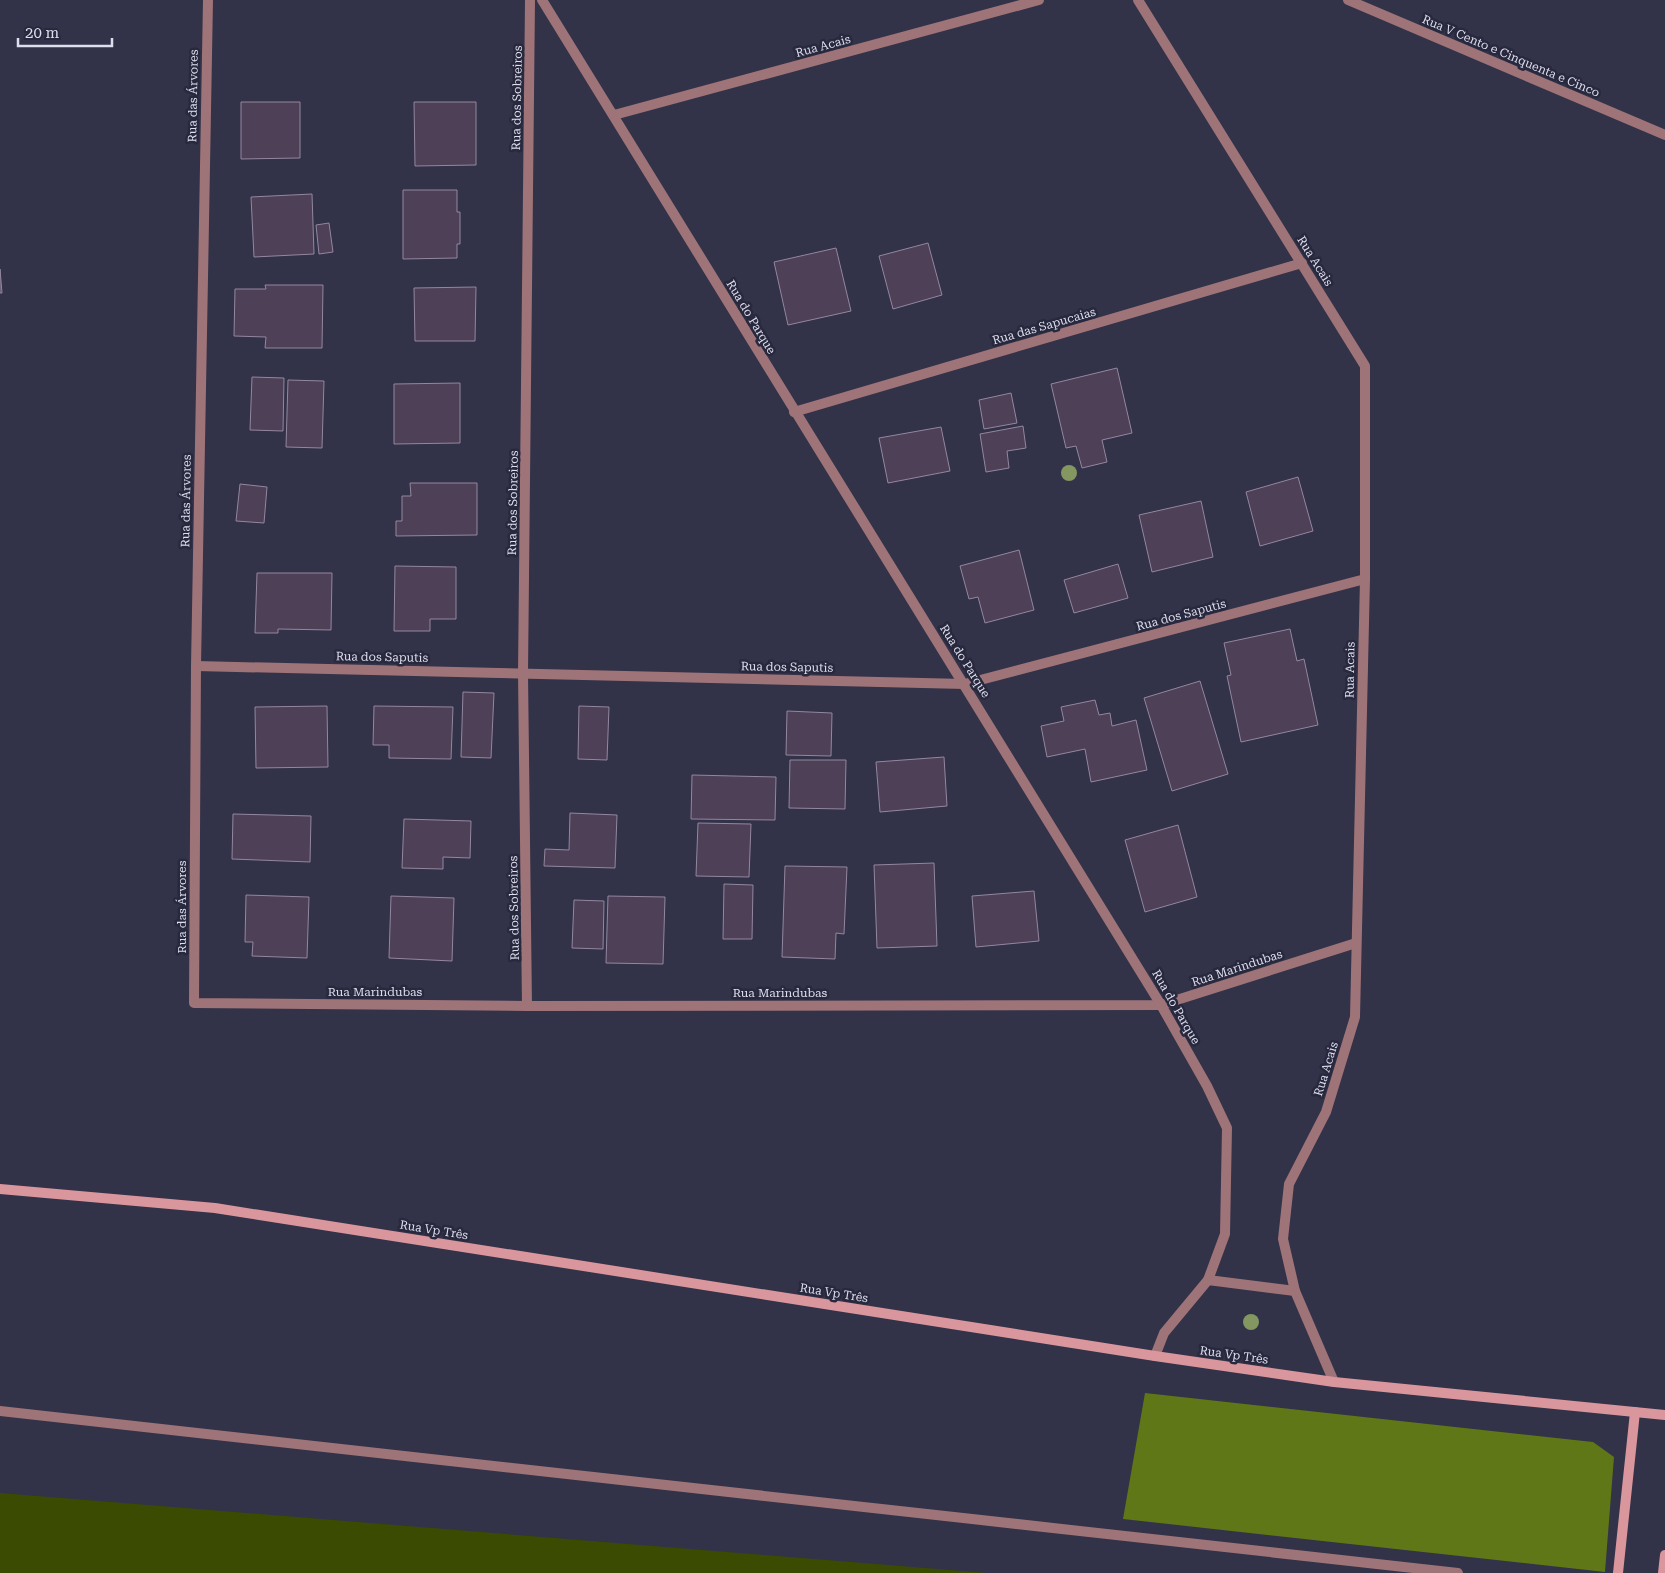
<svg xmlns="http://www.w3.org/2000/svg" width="1665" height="1573" font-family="'Roboto Serif',serif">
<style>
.green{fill:#3b4b02}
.forest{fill:#607717}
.building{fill:#4d4057;stroke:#9487a0}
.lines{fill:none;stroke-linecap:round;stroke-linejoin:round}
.lane{stroke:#9e7478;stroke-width:10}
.street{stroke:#9e7478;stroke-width:10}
.secondary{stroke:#da969d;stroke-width:10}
.tree{fill:#849760}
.labels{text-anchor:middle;stroke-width:5;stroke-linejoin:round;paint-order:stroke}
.street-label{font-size:12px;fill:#dedfed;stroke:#28283e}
</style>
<rect width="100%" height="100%" fill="#323248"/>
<path class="green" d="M0 1493 987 1573H0Z"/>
<path class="forest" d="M1145 1393 1593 1442 1614 1457 1605 1572 1123 1519Z"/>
<g class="building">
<path d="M241 102H300V158L241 159Z"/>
<path d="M414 102H476V165L415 166Z"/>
<path d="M403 190H457V212H460V244H457V258L403 259Z"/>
<path d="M312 194 314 254 254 257 251 197Z"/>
<path d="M329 223 333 252 319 254 316 225Z"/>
<path d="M928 243 942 295 893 309 879 256Z"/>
<path d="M836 248 851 311 788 325 774 262Z"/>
<path d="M0 269 2 293H0Z"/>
<path d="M265 285H323L322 348H265L266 337 234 336 235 289H266Z"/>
<path d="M476 287 475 341H415L414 288Z"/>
<path d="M1117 368 1132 433 1102 440 1107 462 1082 468 1076 446 1066 448 1051 384Z"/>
<path d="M252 377 284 378 283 431 250 430Z"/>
<path d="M288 380 324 381 322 448 286 447Z"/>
<path d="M460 383V443L394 444V384Z"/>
<path d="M1011 393 1017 423 984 429 979 400Z"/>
<path d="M1023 426 1026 448 1007 451 1009 468 986 472 980 434Z"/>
<path d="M941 427 950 471 888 483 879 438Z"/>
<path d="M1298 477 1313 531 1260 546 1246 492Z"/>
<path d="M410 483H477V535L396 536V521H402V496H411Z"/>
<path d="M240 484 267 487 264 523 236 521Z"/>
<path d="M1201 501 1213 557 1152 572 1139 515Z"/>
<path d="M1019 550 1034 610 985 623 978 597 969 599 960 566Z"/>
<path d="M1118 564 1128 598 1074 613 1064 580Z"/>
<path d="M395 566 456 567V619H430V631H394Z"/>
<path d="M257 573H332L331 630 278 629V633H255Z"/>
<path d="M1290 629 1297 661 1304 659 1318 725 1241 742 1227 676 1231 675 1224 643Z"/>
<path d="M1200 681 1228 774 1172 791 1144 698Z"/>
<path d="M463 692 494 693 491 758 461 757Z"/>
<path d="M1095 700 1099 715 1110 713 1112 726 1136 720 1147 770 1091 782 1085 749 1047 757 1041 726 1064 721 1061 707Z"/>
<path d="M327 706 328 767 256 768 255 707Z"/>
<path d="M374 706 453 707 451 759 389 758V745H373Z"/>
<path d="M579 706 609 707 607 760 578 759Z"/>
<path d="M787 711 832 713 831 756 786 755Z"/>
<path d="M944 757 947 806 880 812 876 762Z"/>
<path d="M790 760H846L845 809 789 808Z"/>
<path d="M692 775 776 777 775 820 691 819Z"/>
<path d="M570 813 617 815 615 868 544 866 545 849 569 850Z"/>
<path d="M233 814 311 816 310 862 232 859Z"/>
<path d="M404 819 471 821 470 858 443 857V869L402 868Z"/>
<path d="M698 823 751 824 749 877 696 876Z"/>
<path d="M1178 825 1197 897 1145 912 1125 840Z"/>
<path d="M934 863 937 946 877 948 874 865Z"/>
<path d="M785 866 847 867 844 934 836 933 835 959 782 957Z"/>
<path d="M724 884 753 885 752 939H723Z"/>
<path d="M1034 891 1039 941 976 947 972 896Z"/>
<path d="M246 895 309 897 307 958 252 956 253 942H245Z"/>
<path d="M391 896 454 898 452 961 389 958Z"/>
<path d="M608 896 665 897 663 964 606 963Z"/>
<path d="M574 900 604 901 603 949 572 948Z"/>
</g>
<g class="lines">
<path class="lane" d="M0 1411 1458 1573"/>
<g class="street">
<path d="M208 0 196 666 194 1003 527 1006 1161 1005 1356 943"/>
<path d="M542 0 1161 1005 1207 1086 1227 1128 1225 1234 1208 1280 1164 1333 1155 1356"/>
<path d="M1138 0 1365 366V579L1355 1017 1326 1112 1289 1184 1283 1239 1295 1291 1334 1382"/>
<path d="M1348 0 1665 135"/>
<path d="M614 115 1039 0"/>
<path d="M794 412 1302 263"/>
<path d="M196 666 965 684 1365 579"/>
<path d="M527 1006 523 673 530 0"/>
<path d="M1208 1280 1295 1291"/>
</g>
<g class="secondary">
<path d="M0 1189 215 1208 1155 1356 1334 1382 1665 1415"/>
<path d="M1618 1573 1635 1412"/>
<path d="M1663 1573 1665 1555"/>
</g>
</g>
<g class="tree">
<circle cx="1069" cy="473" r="8"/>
<circle cx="1251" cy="1322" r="8"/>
</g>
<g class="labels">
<g class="street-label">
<text transform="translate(823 46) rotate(-15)" y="4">Rua Acais</text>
<text transform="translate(1511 56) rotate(23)" y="4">Rua V Cento e Cinquenta e Cinco</text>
<text transform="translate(193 96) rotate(-89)" y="4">Rua das Árvores</text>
<text transform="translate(517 98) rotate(-89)" y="4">Rua dos Sobreiros</text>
<text transform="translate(1315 261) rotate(58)" y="4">Rua Acais</text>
<text transform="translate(751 317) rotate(59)" y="4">Rua do Parque</text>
<text transform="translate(1044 326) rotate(-16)" y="4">Rua das Sapucaias</text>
<text transform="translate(186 501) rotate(-89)" y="4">Rua das Árvores</text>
<text transform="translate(513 503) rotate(-89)" y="4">Rua dos Sobreiros</text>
<text transform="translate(1181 615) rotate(-15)" y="4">Rua dos Saputis</text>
<text transform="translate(382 657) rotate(1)" y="4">Rua dos Saputis</text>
<text transform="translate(965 661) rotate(58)" y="4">Rua do Parque</text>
<text transform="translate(787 667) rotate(1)" y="4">Rua dos Saputis</text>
<text transform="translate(1350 670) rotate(-89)" y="4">Rua Acais</text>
<text transform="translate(182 907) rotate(-90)" y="4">Rua das Árvores</text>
<text transform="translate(514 908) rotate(-91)" y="4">Rua dos Sobreiros</text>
<text transform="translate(1237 968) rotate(-18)" y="4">Rua Marindubas</text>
<text x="375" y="996">Rua Marindubas</text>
<text x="780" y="997">Rua Marindubas</text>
<text transform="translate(1176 1007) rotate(60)" y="4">Rua do Parque</text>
<text transform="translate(1326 1069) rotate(-73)" y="4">Rua Acais</text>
<text transform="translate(434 1230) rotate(9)" y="4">Rua Vp Três</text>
<text transform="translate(834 1293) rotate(9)" y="4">Rua Vp Três</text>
<text transform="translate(1234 1355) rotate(8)" y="4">Rua Vp Três</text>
</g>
</g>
<path d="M18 38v8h94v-8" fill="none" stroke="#dedfed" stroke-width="2.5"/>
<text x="25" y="38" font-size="15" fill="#dedfed" stroke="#28283e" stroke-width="4" paint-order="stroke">20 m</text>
</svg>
